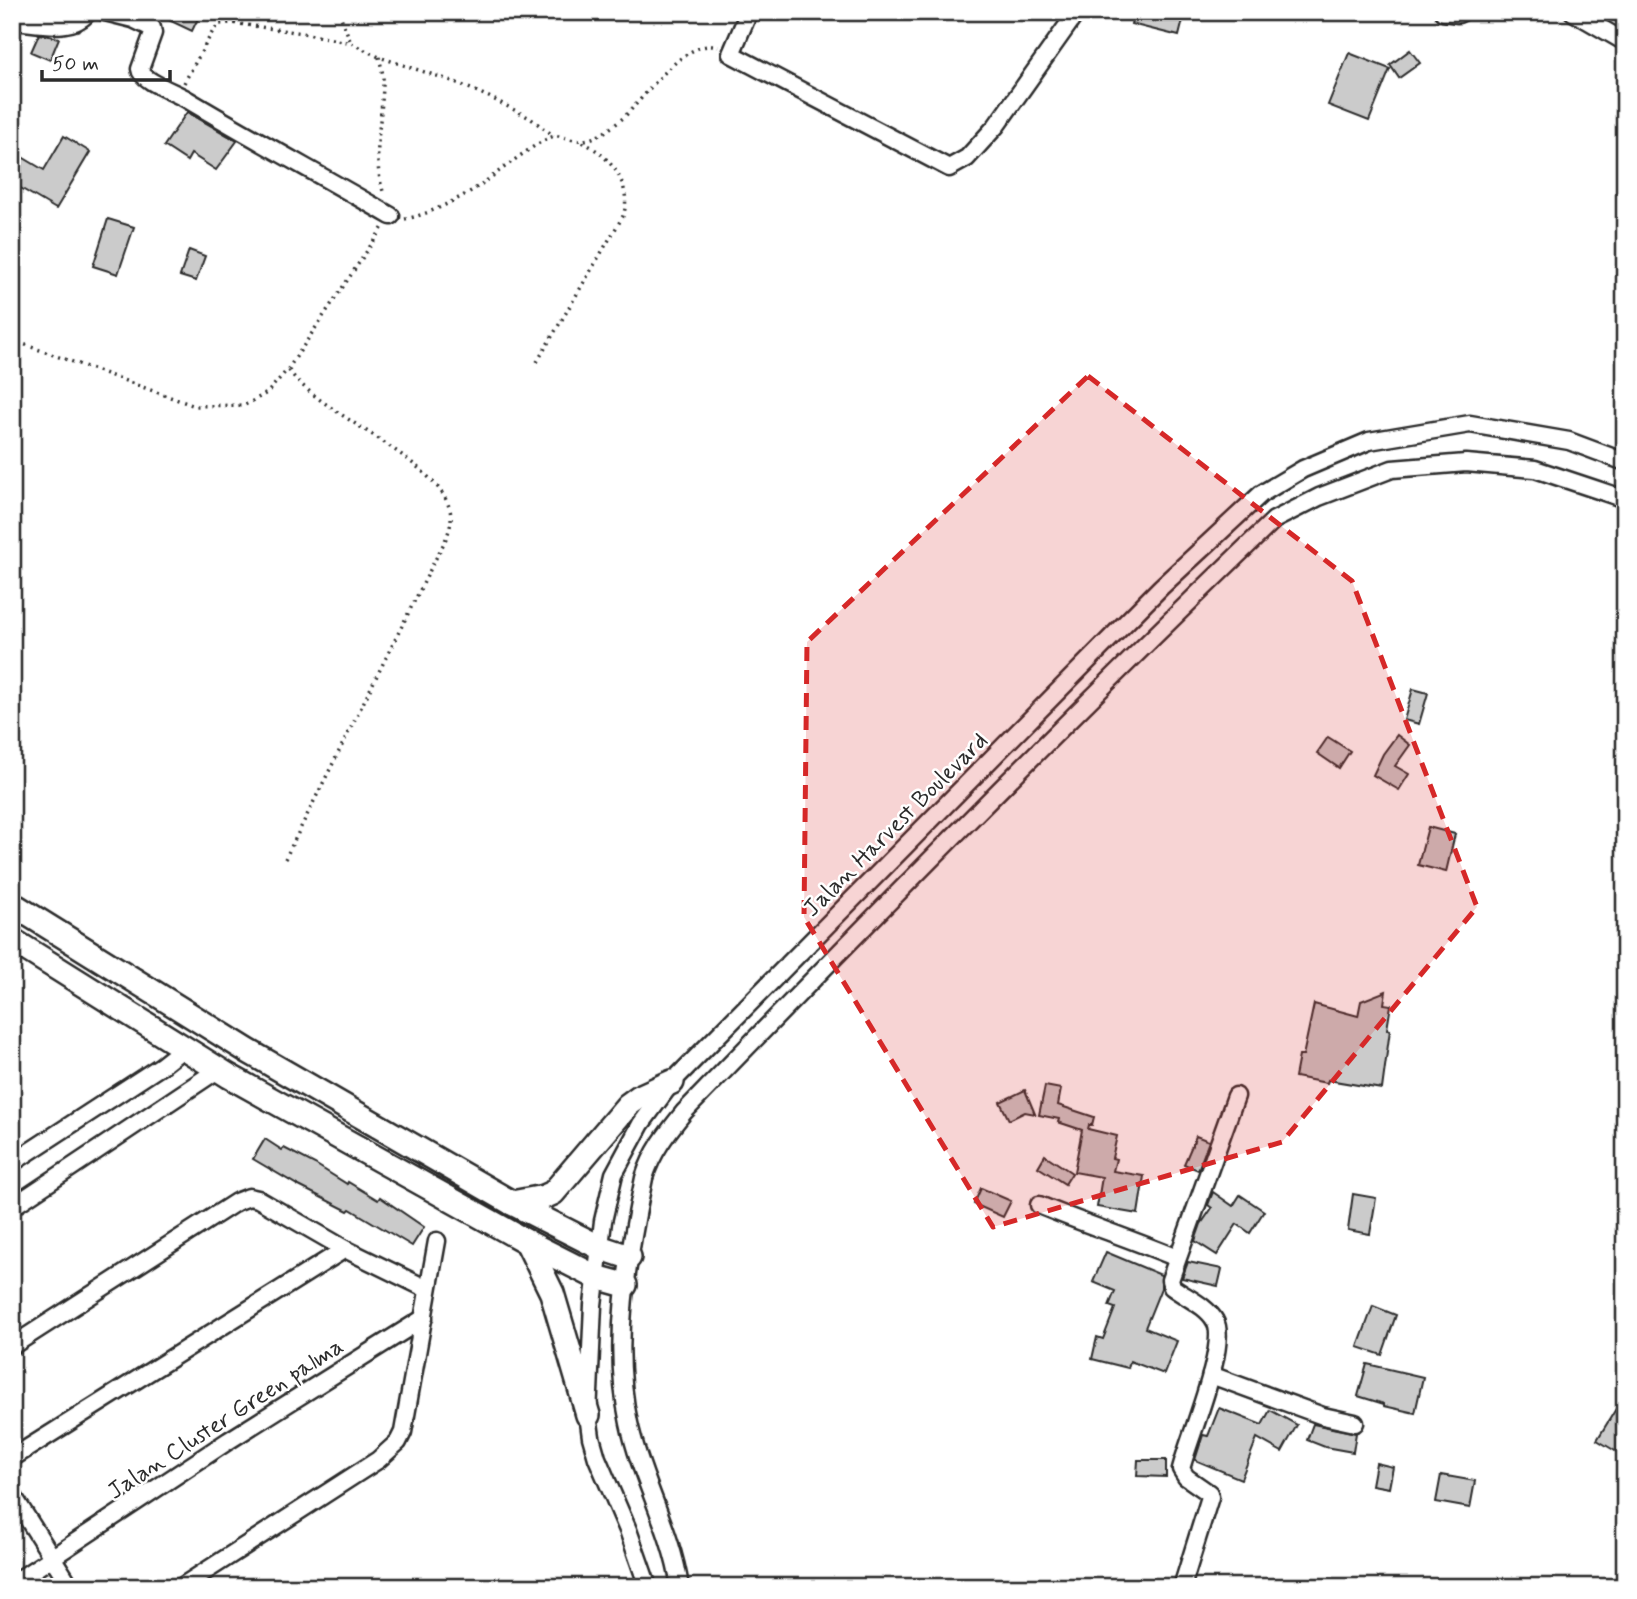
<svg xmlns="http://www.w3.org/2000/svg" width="1637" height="1599" font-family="Mynerve,sans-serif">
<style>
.building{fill:#cbcbcb;stroke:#2b2b2b;stroke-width:2}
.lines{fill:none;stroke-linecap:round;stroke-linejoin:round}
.street-casing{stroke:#2b2b2b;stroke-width:21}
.secondary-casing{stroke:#2b2b2b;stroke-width:28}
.path{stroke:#2b2b2b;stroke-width:3.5;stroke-dasharray:2 5;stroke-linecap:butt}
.street{stroke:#fff;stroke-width:16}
.secondary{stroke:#fff;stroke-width:23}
.marked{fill:#d62828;fill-opacity:0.2;stroke:#d62828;stroke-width:5;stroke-dasharray:14 9;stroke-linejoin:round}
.labels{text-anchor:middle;stroke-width:5;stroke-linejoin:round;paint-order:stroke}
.street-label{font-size:24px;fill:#2b2b2b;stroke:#fff}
</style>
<rect width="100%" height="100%" fill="#fff"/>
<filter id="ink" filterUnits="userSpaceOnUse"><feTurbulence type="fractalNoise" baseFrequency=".0143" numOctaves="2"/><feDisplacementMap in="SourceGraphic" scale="14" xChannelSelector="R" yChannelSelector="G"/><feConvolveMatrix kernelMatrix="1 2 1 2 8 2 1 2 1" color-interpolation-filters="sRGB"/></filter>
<g filter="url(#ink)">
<g class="building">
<path d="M152 12H201L192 31Z"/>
<path d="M1134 12H1185L1179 36 1131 24Z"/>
<path d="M39 34 59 38 50 60 31 52Z"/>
<path d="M1410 50 1420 63 1399 78 1390 65Z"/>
<path d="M1349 53 1390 69 1369 121 1328 105Z"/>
<path d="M187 112 237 141 216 170 191 154 187 161 164 146Z"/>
<path d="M64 136 90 152 56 209 12 183V151L44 170Z"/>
<path d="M108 219 134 227 118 274 93 266Z"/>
<path d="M189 250 205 256 196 281 180 276Z"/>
<path d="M1413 689 1428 693 1419 724 1404 720Z"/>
<path d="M1397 735 1410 745 1395 766 1409 774 1399 790 1373 775 1383 754Z"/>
<path d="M1328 737 1350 751 1339 768 1317 753Z"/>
<path d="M1428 827 1455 834 1446 872 1418 865Z"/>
<path d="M1386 991 1384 1004 1391 1005 1387 1029 1390 1030 1382 1089 1328 1080 1327 1083 1295 1077 1299 1056H1303L1314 1004 1358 1016 1361 1001Z"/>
<path d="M1045 1086 1061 1089 1058 1105 1094 1117 1092 1125H1089L1088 1129 1117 1136 1112 1158 1116 1159 1113 1171 1144 1176 1138 1214 1097 1207 1102 1177 1074 1172 1082 1130 1058 1122 1059 1119 1039 1115Z"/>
<path d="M1025 1090 1035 1114 1025 1112 1009 1120 1000 1102Z"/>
<path d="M1196 1136 1209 1141 1198 1170 1184 1164Z"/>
<path d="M265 1139 282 1150 284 1148 315 1164 347 1184 348 1182 378 1200 380 1197 424 1227 412 1246 350 1209 348 1211 299 1186 253 1159Z"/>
<path d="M1045 1155 1072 1173 1065 1184 1038 1167Z"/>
<path d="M981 1188 1011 1201 1003 1217 974 1204Z"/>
<path d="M1213 1192 1233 1206 1240 1195 1264 1211 1250 1233 1237 1224 1217 1255 1195 1241 1201 1224 1212 1208 1208 1205Z"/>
<path d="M1353 1194 1376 1198 1370 1234 1348 1230Z"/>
<path d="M1106 1252 1161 1275V1288L1145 1328 1177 1341 1164 1374 1130 1361 1128 1368 1092 1359 1097 1337 1103 1339 1115 1308 1109 1306 1115 1291 1093 1282Z"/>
<path d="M1188 1262 1222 1269 1218 1286 1182 1278Z"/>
<path d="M1373 1306 1396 1315 1382 1355 1358 1347Z"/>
<path d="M1367 1364 1423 1377 1415 1413 1384 1406V1404L1358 1396Z"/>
<path d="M1625 1394V1439L1617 1452 1597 1440Z"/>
<path d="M1219 1408 1262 1425 1270 1410 1297 1425 1282 1452 1257 1438 1241 1479 1195 1460 1203 1435 1208 1436Z"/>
<path d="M1313 1424 1356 1433 1353 1452 1325 1447 1307 1440Z"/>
<path d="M1138 1460H1166V1477L1137 1476Z"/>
<path d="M1376 1463 1393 1467 1389 1488 1372 1485Z"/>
<path d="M1441 1475 1475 1481 1470 1508 1436 1502Z"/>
</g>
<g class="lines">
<defs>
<g id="street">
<path d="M105 12 133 19 152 28 153 33 140 69C141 81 177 93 188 100 255 140 324 177 391 216"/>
<path d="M749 12 731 54 949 168 967 158 996 126 1077 12"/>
<path d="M1443 12 1458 14 1462 12"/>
<path d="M1573 12 1625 42"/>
<path d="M12 21C35 22 73 33 88 12"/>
<path d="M12 1163 161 1066 184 1048"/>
<path d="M1039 1205C1085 1224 1131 1239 1177 1258"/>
<path d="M12 1207 219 1069"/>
<path d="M12 1346 236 1202 249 1197 258 1199 345 1249 427 1289"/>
<path d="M1211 1375 1323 1416 1355 1423"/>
<path d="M12 1458 345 1249"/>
<path d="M12 1494 71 1587"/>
<path d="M12 1584 228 1441 424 1318"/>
<path d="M181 1587 378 1460 398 1442 403 1432 437 1241"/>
<path d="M648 1587 628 1530 597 1458 591 1437 588 1415 593 1305 603 1221 614 1174 641 1124 672 1082 1161 587 1261 494 1303 469 1369 441 1470 424 1569 441 1625 462"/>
<path d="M680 1587C671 1528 641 1480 629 1423 611 1342 628 1258 644 1178 652 1152 667 1133 684 1112 878 912 1073 713 1274 520L1319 497 1392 469 1466 463 1535 469 1625 499"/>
<path d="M1182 1587 1210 1497 1209 1493 1186 1477 1181 1469C1188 1440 1229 1344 1215 1321 1207 1306 1185 1297 1172 1287L1170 1280 1236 1096"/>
</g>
<g id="secondary">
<path d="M12 904 248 1051 512 1203 599 1247 629 1257"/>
<path d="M12 940 229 1076 527 1242 596 1277 625 1285"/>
<path d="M512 1203 544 1197 553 1193 628 1105 639 1097 672 1082"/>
<path d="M527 1242 552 1293 588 1415"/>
</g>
</defs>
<use href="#street" class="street-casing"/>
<use href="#secondary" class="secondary-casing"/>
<g class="path">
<path d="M339 12 351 43"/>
<path d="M379 57C381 66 384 76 383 85 382 122 371 157 384 194"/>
<path d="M184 83 213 31 219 24 232 23 303 33 351 43 379 57 455 82 489 97 530 118 554 136"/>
<path d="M405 219C428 215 464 197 483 183 498 173 539 139 555 136 561 135 569 140 576 140 594 142 610 129 623 118 645 98 684 37 718 47"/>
<path d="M12 340 195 406 245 405 267 393 288 369 383 227"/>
<path d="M537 362 623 216C634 185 608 153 580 141"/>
<path d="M285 859 432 566C439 551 452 533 451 516 446 461 318 415 288 369"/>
</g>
<use href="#street" class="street"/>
<use href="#secondary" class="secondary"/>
</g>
</g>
<path class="marked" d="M1088 376 1352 581 1477 907 1282 1142 993 1227 804 917 807 642Z"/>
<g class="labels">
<g class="street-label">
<text transform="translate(895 824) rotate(-45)" y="8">Jalan Harvest Boulevard</text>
<text transform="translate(225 1418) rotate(-33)" y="8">Jalan Cluster Green palma</text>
</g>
</g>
<rect width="1637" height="1599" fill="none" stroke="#fff" stroke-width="42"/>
<rect x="21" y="21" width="1595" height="1557" fill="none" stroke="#2b2b2b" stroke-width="2.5" filter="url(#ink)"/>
<path d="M42 70v10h128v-10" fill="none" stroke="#2b2b2b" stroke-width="3.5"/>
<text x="52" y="70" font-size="21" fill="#2b2b2b" stroke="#ffffff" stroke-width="5" paint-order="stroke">50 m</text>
</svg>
